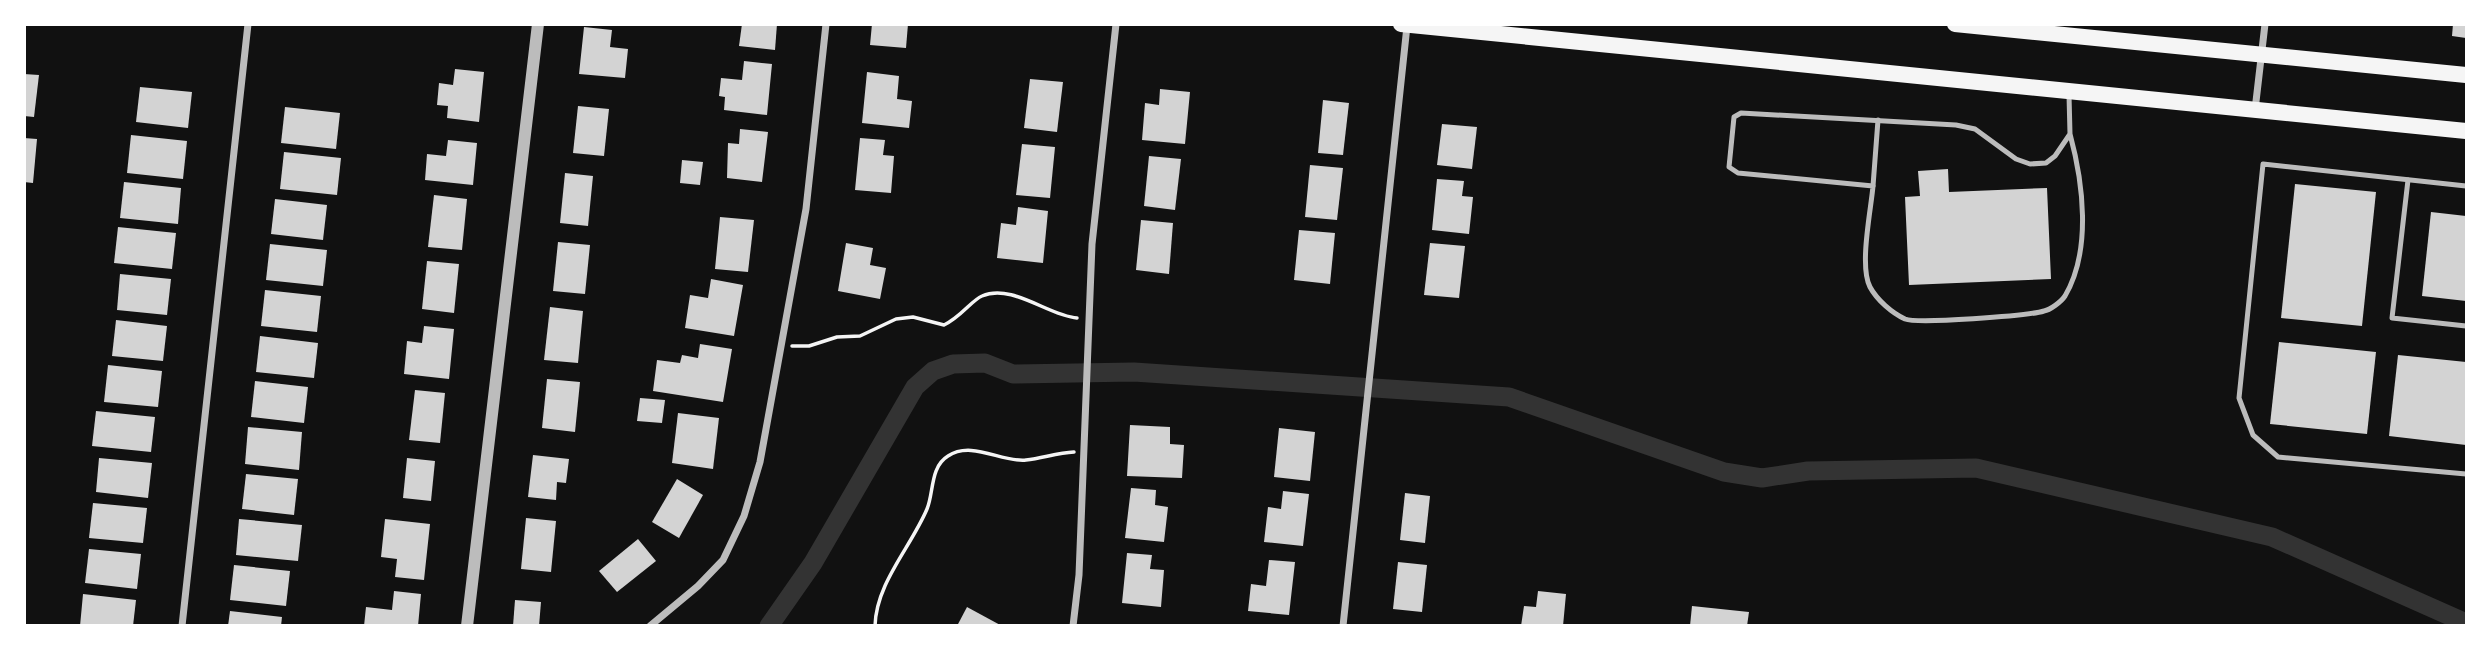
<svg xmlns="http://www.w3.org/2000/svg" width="2491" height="650" font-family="Overpass,sans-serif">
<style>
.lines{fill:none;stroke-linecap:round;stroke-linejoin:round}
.canal{stroke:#333;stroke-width:19}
.building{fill:#d3d3d3}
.path{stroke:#f5f5f5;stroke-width:3.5}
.service{stroke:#bcbcbc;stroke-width:5}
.minor{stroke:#bcbcbc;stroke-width:7}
.tertiary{stroke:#bcbcbc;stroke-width:12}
.primary{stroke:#f5f5f5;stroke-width:16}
</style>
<rect width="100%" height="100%" fill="#111"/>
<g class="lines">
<path class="canal" d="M769 626 813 563 915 387 933 371 953 364 985 363 1013 374 1134 372 1509 397 1724 472 1762 478 1808 471 1976 468 2272 537 2466 623"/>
</g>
<g class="building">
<path d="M742 24H777L775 50 739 46Z"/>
<path d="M872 24H908L906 48 870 45Z"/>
<path d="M2453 24H2466V38L2452 36Z"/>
<path d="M584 27 612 30 610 47 628 49 625 78 579 74Z"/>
<path d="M744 61 772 64 767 115 724 110 725 97 719 96 721 78 742 80Z"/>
<path d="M455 69 484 72 479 122 447 118 448 106 437 105 439 83 453 85Z"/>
<path d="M867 72 899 76 897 99 912 101 909 128 862 123Z"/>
<path d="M24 74 39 75 34 117 24 116Z"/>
<path d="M1030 79 1063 82 1057 132 1024 128Z"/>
<path d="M140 87 192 92 188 128 136 122Z"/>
<path d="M1160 89 1190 92 1185 144 1142 140 1145 103 1159 105Z"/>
<path d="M1323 100 1349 103 1343 155 1318 153Z"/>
<path d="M578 106 609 109 604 156 573 153Z"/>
<path d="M285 107 340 113 336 149 281 143Z"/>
<path d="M1442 124 1477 127 1472 169 1437 165Z"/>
<path d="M740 129 768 132 762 182 727 178 728 143 739 144Z"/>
<path d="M131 135 187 141 183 179 127 173Z"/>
<path d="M24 138 37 139 33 183 24 182Z"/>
<path d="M860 138 885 140 883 155 894 156 891 193 855 190Z"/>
<path d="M448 140 477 143 473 185 425 180 427 154 446 156Z"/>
<path d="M1022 144 1055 147 1050 198 1016 195Z"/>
<path d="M284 152 341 158 337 195 280 189Z"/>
<path d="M1149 156 1181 159 1175 210 1144 206Z"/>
<path d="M682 160 703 162 700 185 680 183Z"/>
<path d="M1310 165 1343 168 1337 220 1305 217Z"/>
<path d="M1948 169 1949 192 2047 188 2051 279 1909 285 1905 197 1920 196 1918 171Z"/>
<path d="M565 173 593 176 588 226 560 223Z"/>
<path d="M1437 179 1464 181 1462 196 1473 197 1469 234 1432 230Z"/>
<path d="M124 182 181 188 178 224 120 218Z"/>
<path d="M2295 184 2376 192 2362 326 2281 318Z"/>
<path d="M434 195 467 199 462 250 428 247Z"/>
<path d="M275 199 327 205 323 240 271 234Z"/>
<path d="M1018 207 1048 211 1043 263 997 258 1001 223 1016 225Z"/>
<path d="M2431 212 2466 216V301L2422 296Z"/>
<path d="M720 217 754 220 748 272 715 269Z"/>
<path d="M1141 220 1173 223 1169 274 1136 270Z"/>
<path d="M118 227 176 233 172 269 114 263Z"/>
<path d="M1299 230 1335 233 1330 284 1294 280Z"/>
<path d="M558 242 590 245 585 294 553 291Z"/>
<path d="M846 243 873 248 870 265 886 268 880 299 838 291Z"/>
<path d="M1430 243 1465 246 1459 298 1424 295Z"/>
<path d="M270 244 327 250 323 286 266 280Z"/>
<path d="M427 261 459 264 454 313 422 309Z"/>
<path d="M120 274 171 279 167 315 117 310Z"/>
<path d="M711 279 743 285 734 336 685 328 690 295 708 298Z"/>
<path d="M265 290 321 296 317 332 261 326Z"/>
<path d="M550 307 583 311 578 363 544 360Z"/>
<path d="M116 320 167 326 163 361 112 356Z"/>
<path d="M424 326 454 329 449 379 404 374 407 341 422 343Z"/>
<path d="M260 336 318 343 314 378 256 372Z"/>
<path d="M2279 342 2376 352 2367 434 2270 424Z"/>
<path d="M700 344 732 349 723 402 653 391 657 360 680 363 682 355 698 358Z"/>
<path d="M2398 355 2466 362V445L2389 436Z"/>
<path d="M108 365 162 371 158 407 104 402Z"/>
<path d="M547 379 580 382 575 432 542 428Z"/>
<path d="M255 381 308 387 304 423 251 417Z"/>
<path d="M415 390 445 393 440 443 409 440Z"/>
<path d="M640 398 665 400 662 423 637 421Z"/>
<path d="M96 411 155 417 151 452 92 446Z"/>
<path d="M678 413 719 418 713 469 672 463Z"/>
<path d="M1130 425 1170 427V444L1184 445 1182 478 1127 476Z"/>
<path d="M248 427 302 432 299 470 245 464Z"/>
<path d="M1279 428 1315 432 1310 481 1274 477Z"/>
<path d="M533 455 569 459 566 483 557 482 556 500 528 497Z"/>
<path d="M99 458 152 463 148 498 96 492Z"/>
<path d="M407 458 435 461 431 501 403 498Z"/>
<path d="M246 474 298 479 294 515 242 509Z"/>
<path d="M677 479 703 495 679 538 652 522Z"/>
<path d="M1131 488 1156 490 1155 505 1168 507 1164 542 1125 538Z"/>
<path d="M1283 491 1309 494 1303 546 1264 542 1268 507 1281 509Z"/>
<path d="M1405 493 1430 496 1425 543 1400 540Z"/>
<path d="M93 503 147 508 143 543 89 538Z"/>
<path d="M526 518 556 521 551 572 521 569Z"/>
<path d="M239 519 302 525 298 561 236 555Z"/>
<path d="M385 519 430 524 424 580 395 577 397 559 381 557Z"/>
<path d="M638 539 656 561 617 592 599 571Z"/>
<path d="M89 549 141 554 137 589 85 583Z"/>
<path d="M1127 553 1152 555 1150 569 1164 570 1161 607 1122 603Z"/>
<path d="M1269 560 1295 562 1289 615 1248 611 1251 584 1266 586Z"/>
<path d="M1398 562 1427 565 1422 612 1393 609Z"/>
<path d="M234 565 290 571 286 606 230 600Z"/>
<path d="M394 591 421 594 418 626H364L366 607 392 610Z"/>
<path d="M1538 591 1566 594 1563 626H1521L1524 606 1536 607Z"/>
<path d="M83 594 136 600 133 626H80Z"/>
<path d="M515 600 541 602 539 626H513Z"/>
<path d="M1692 606 1749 612 1747 626H1690Z"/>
<path d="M967 607 1002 626H957Z"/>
<path d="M230 611 282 617 281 626H228Z"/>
</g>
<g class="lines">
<g class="path">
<path d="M792 346H809L837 337 860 336 896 319 913 317 944 325C961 317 972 300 982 296 1012 283 1049 316 1077 318"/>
<path d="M875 626C876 583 911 547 927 509 934 492 930 467 948 456 972 440 1002 463 1026 460 1043 458 1057 453 1074 452"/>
</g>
<g class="service">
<path d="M2069 95 2070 134 2055 156 2046 163 2030 164 2016 159 1975 129 1956 125 1741 113 1734 117 1729 167 1738 173 1873 186C1871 210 1859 266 1870 287 1877 300 1892 313 1905 319 1918 324 2027 316 2044 311 2050 310 2061 302 2065 296 2092 250 2083 182 2070 134"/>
<path d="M2408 180 2392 318 2466 326"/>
<path d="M1873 186 1878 120"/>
<path d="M2466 186 2263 164 2239 398 2253 435 2278 457 2466 474"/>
</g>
<g class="minor">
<path d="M2255 110 2265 24"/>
<path d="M182 626 248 24"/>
<path d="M650 626 698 586 723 560 744 516 760 462 806 209 826 24"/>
<path d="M1073 626 1079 575 1092 244 1116 24"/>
<path d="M1343 626 1407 26"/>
</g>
<path class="tertiary" d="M467 626 538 24"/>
<g class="primary">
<path d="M1401 24 2466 131"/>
<path d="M1955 24 2466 75"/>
</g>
</g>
<rect width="2491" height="650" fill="none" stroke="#ffffff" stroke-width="52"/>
</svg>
